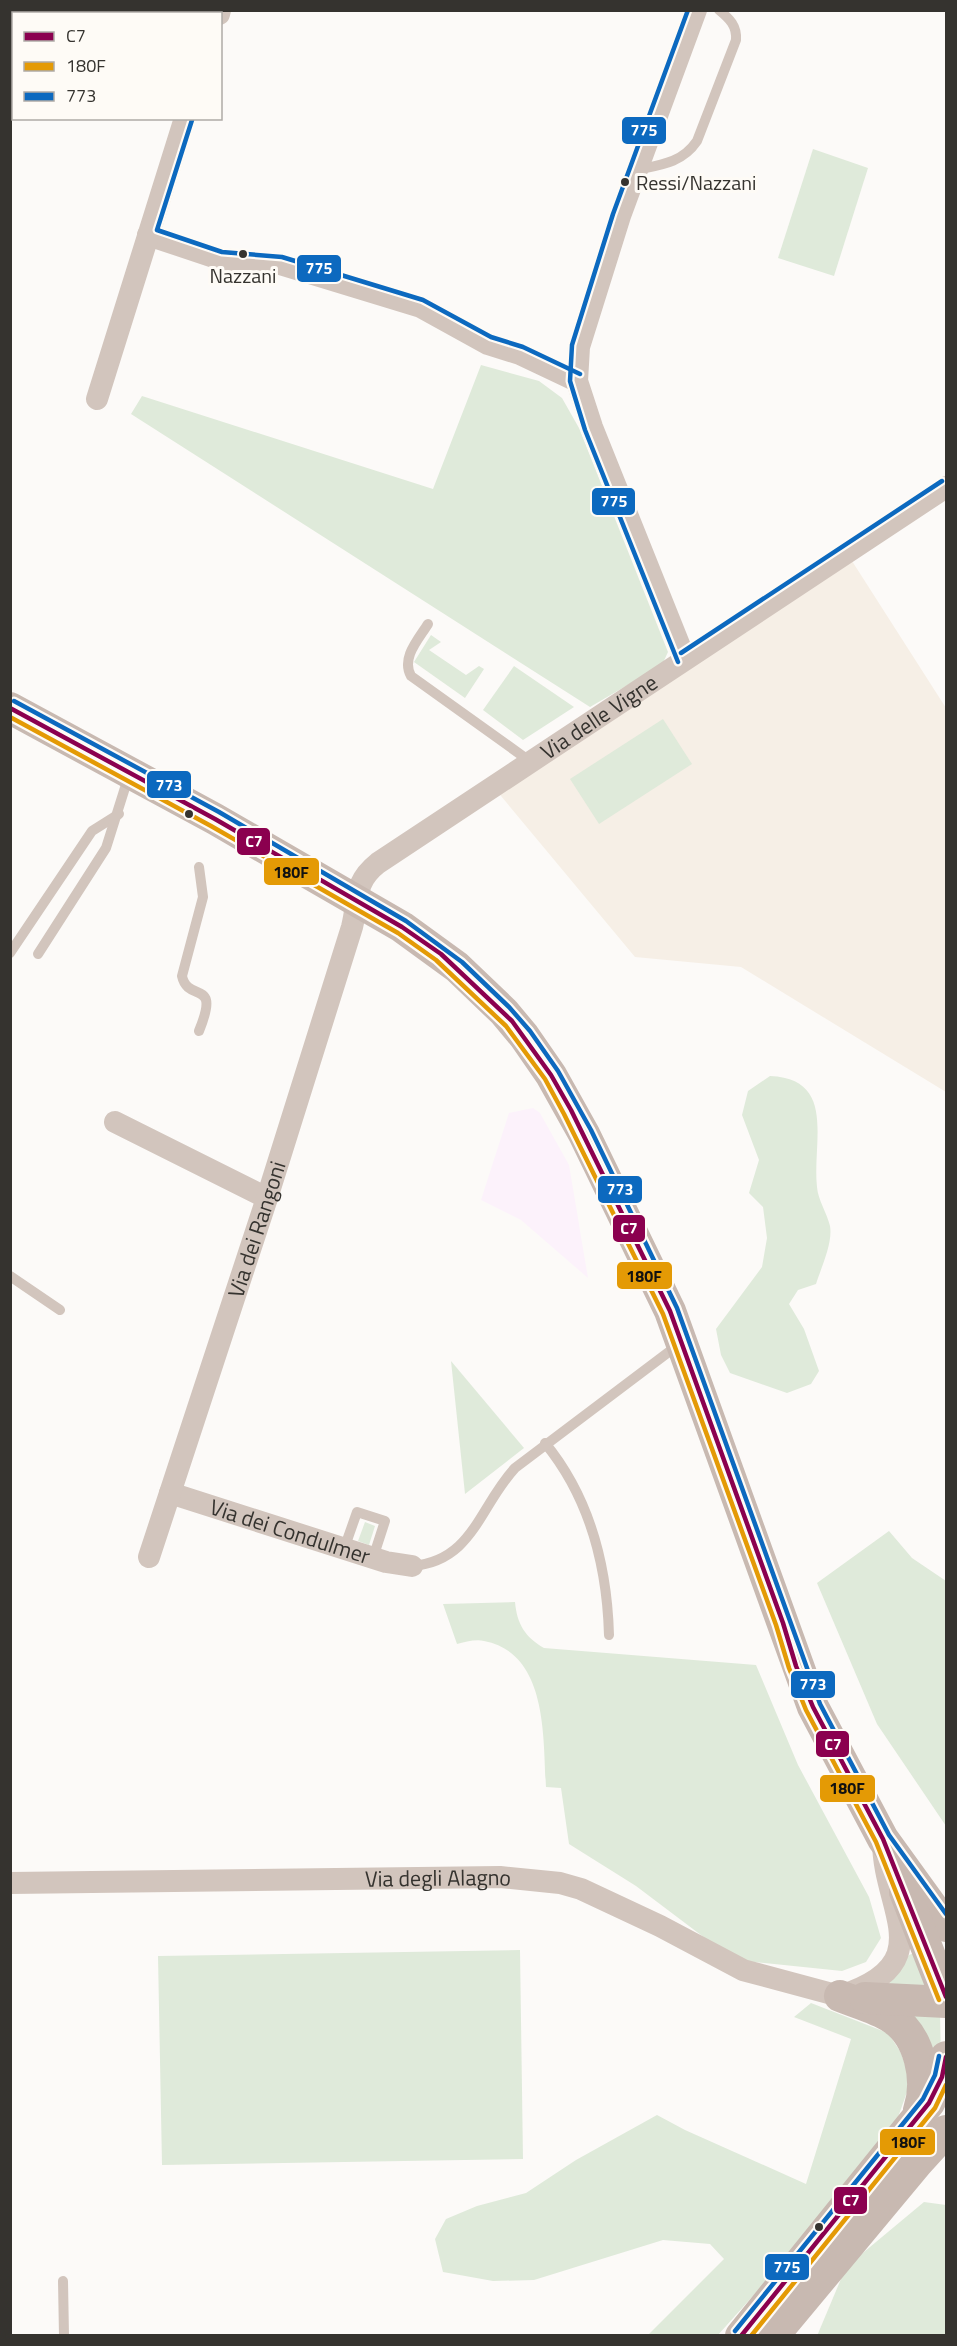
<svg xmlns="http://www.w3.org/2000/svg" width="957" height="2346" font-family="'Titillium Web',sans-serif">
<style>
.commercial{fill:#fcf2fb}
.built{fill:#f6efe6}
.green{fill:#dfeada}
.lines{fill:none;stroke-linecap:round;stroke-linejoin:round}
.lane{stroke:#d2c5bd;stroke-width:10}
.street{stroke:#d2c5bd;stroke-width:22}
.secondary{stroke:#c8b9b1;stroke-width:32}
.bus-1-casing{stroke:#fefbf6;stroke-width:9}
.bus-2-casing{stroke:#fefbf6;stroke-width:9}
.bus-3-casing{stroke:#fefbf6;stroke-width:9}
.bus-4-casing{stroke:#fefbf6;stroke-width:9}
.bus-1{stroke:#8b004f;stroke-width:4.5}
.bus-2{stroke:#e49a05;stroke-width:4.5}
.bus-3{stroke:#0c69bf;stroke-width:4.5}
.bus-4{stroke:#0c69bf;stroke-width:4.5}
.bus-dot{fill:#35332f;stroke:#fefbf6;stroke-width:2}
.labels{text-anchor:middle;stroke-width:6;stroke-linejoin:round;paint-order:stroke}
.bus-label{font-size:20px;fill:#35332f;stroke:#fefbf6;text-anchor:start}
.street-label{font-size:22px;fill:#35332f;stroke:#fefbf6}
.line-badge{stroke:#fefbf6;stroke-width:2}
.badge-label{font-size:16px;text-anchor:middle;font-weight:bold;fill:#fff}
.pale-badge-label{font-size:16px;text-anchor:middle;font-weight:bold;fill:#111}
</style>
<rect width="100%" height="100%" fill="#fcfaf8"/>
<path class="commercial" d="M533 1108 540 1113 569 1165 588 1278 521 1220 481 1200 509 1113Z"/>
<path class="built" d="M852 561 946 708V1092L741 967 635 957 496 790Z"/>
<g class="green">
<path d="M813 149 868 168 834 276 778 258Z"/>
<path d="M481 365 539 381 562 398 579 428 668 652 662 665 590 707 131 414 142 396 433 489Z"/>
<path d="M431 635 441 642 429 650 466 675 479 666 484 669 465 698 414 662Z"/>
<path d="M514 666 574 707 523 740 483 710Z"/>
<path d="M663 719 692 764 599 824 570 779Z"/>
<path d="M770 1076C837 1079 812 1142 817 1187 818 1200 827 1213 830 1226 833 1243 821 1268 816 1284L798 1290 789 1304 804 1329 819 1371 811 1384 787 1393 730 1373 721 1355 716 1329 762 1267 767 1238 763 1207 749 1193 759 1160 742 1115 748 1091Z"/>
<path d="M451 1361 524 1448 465 1494Z"/>
<path d="M365 1522 375 1526 369 1545 358 1541Z"/>
<path d="M889 1531 912 1558 946 1581V1826L877 1724 817 1583Z"/>
<path d="M515 1602C517 1624 525 1637 544 1648L756 1665 798 1765 869 1897 881 1938 866 1962 842 1971 734 1960 636 1886 569 1844 561 1788 546 1787C543 1738 548 1653 484 1641 476 1639 465 1642 457 1644L443 1604Z"/>
<path d="M520 1950 523 2159 162 2165 158 1956Z"/>
<path d="M914 1953 931 1986 887 1987 909 1955Z"/>
<path d="M811 2003 888 2033 900 2051 908 2071 907 2092 897 2120 834 2205 718 2335H648L724 2259 710 2244 663 2240 534 2280 493 2281 443 2272 435 2239 446 2219 477 2206 526 2193 576 2160 657 2115 685 2130 806 2184 851 2039 794 2017Z"/>
<path d="M899 2011 940 2015 941 2056 938 2063Z"/>
<path d="M924 2202 946 2205V2335L817 2336 846 2267Z"/>
</g>
<g class="lines">
<g class="lane">
<path d="M636 170C661 165 682 163 697 141L736 40C737 26 730 19 719 10"/>
<path d="M428 624C418 640 401 658 411 676L531 762"/>
<path d="M10 953 92 831 119 814"/>
<path d="M38 954 106 848 129 775"/>
<path d="M199 1031C221 977 188 1004 182 976L203 897 199 867"/>
<path d="M10 1276 60 1310"/>
<path d="M545 1443C590 1498 607 1565 609 1635"/>
<path d="M344 1549 357 1512 385 1521 373 1558"/>
<path d="M412 1566C473 1561 479 1507 515 1468L678 1345"/>
<path d="M63 2281 64 2336"/>
</g>
<g class="street">
<path d="M35 14 36 10"/>
<path d="M219 14 220 10"/>
<path d="M10 102 14 91"/>
<path d="M148 235 220 259 280 264 421 307 488 344 520 354 577 381"/>
<path d="M97 399 185 118"/>
<path d="M685 659 592 427 577 381 579 347 620 216 696 10"/>
<path d="M115 1122 267 1198"/>
<path id="s1" d="M170 1493 386 1562 412 1566"/>
<path id="s2" d="M149 1557 267 1198 352 927C359 899 353 883 378 863L946 487"/>
<path id="s3" d="M10 1883 500 1877 560 1883 581 1889 660 1926 743 1970 840 1996C942 1963 883 1911 883 1841"/>
</g>
<g class="secondary">
<path d="M10 708 215 819 402 927 457 967 504 1012 524 1036 551 1075 584 1134 670 1311 813 1707 883 1839 946 1926"/>
<path d="M905 1892 946 1997"/>
<path d="M840 1996C857 2003 877 2008 892 2018 920 2036 929 2080 919 2110"/>
<path d="M865 1998 946 2002"/>
<path d="M741 2336 929 2103 942 2077 946 2057"/>
<path d="M773 2336 917 2163 946 2131"/>
</g>
<defs>
<g id="bus-1">
<path d="M10 708 215 819 402 927 441 954 512 1021 551 1075 571 1110 670 1311 783 1623 796 1666 813 1707 883 1839 946 1997"/>
<path d="M741 2336 929 2103 942 2077 946 2057"/>
</g>
<g id="bus-2">
<path d="M10 717 211 826 398 933 436 960 506 1026 545 1079 564 1114 663 1314 776 1625 789 1668 806 1710 876 1842 939 2000"/>
<path d="M751 2336 935 2108 946 2085"/>
</g>
<path id="bus-3" d="M14 701 219 812 406 921 462 962 509 1007 530 1031 558 1071 591 1130 677 1308 820 1704 889 1835 946 1914"/>
<g id="bus-4">
<path d="M192 120 157 230 222 252 282 257 423 300 491 337 523 347 580 374"/>
<path d="M681 653 942 481"/>
<path d="M678 662 585 430 570 381 572 345 613 214 688 10"/>
<path d="M735 2331 923 2099 935 2075 939 2056"/>
</g>
</defs>
<use href="#bus-1" class="bus-1-casing"/>
<use href="#bus-2" class="bus-2-casing"/>
<use href="#bus-3" class="bus-3-casing"/>
<use href="#bus-4" class="bus-4-casing"/>
<use href="#bus-1" class="bus-1"/>
<use href="#bus-2" class="bus-2"/>
<use href="#bus-3" class="bus-3"/>
<use href="#bus-4" class="bus-4"/>
</g>
<g class="bus-dot">
<circle cx="625" cy="182" r="5"/>
<circle cx="243" cy="254" r="5"/>
<circle cx="189" cy="814" r="5"/>
<circle cx="819" cy="2227" r="5"/>
</g>
<g class="labels">
<g class="bus-label">
<text x="636" y="190">Ressi/Nazzani</text>
<text x="243" y="283" text-anchor="middle">Nazzani</text>
</g>
<g class="street-label">
<text dy="8" stroke="none"><textPath href="#s2" startOffset="998">Via delle Vigne</textPath></text>
<text dy="8" stroke="none"><textPath href="#s2" startOffset="345">Via dei Rangoni</textPath></text>
<text dy="8" stroke="none"><textPath href="#s1" startOffset="126">Via dei Condulmer</textPath></text>
<text dy="8" stroke="none"><textPath href="#s3" startOffset="428">Via degli Alagno</textPath></text>
</g>
</g>
<g class="line-badge">
<rect x="621" y="116" width="46" height="29" rx="6" fill="#0c69bf"/>
<rect x="296" y="254" width="46" height="29" rx="6" fill="#0c69bf"/>
<rect x="591" y="487" width="45" height="29" rx="6" fill="#0c69bf"/>
<rect x="146" y="770" width="46" height="29" rx="6" fill="#0c69bf"/>
<rect x="236" y="827" width="35" height="29" rx="6" fill="#8b004f"/>
<rect x="263" y="857" width="57" height="29" rx="6" fill="#e49a05"/>
<rect x="597" y="1175" width="46" height="29" rx="6" fill="#0c69bf"/>
<rect x="612" y="1214" width="34" height="29" rx="6" fill="#8b004f"/>
<rect x="616" y="1261" width="57" height="29" rx="6" fill="#e49a05"/>
<rect x="790" y="1670" width="46" height="29" rx="6" fill="#0c69bf"/>
<rect x="815" y="1730" width="35" height="28" rx="6" fill="#8b004f"/>
<rect x="819" y="1774" width="57" height="29" rx="6" fill="#e49a05"/>
<rect x="879" y="2128" width="57" height="28" rx="6" fill="#e49a05"/>
<rect x="833" y="2186" width="35" height="29" rx="6" fill="#8b004f"/>
<rect x="764" y="2253" width="46" height="28" rx="6" fill="#0c69bf"/>
</g>
<g class="badge-label">
<text x="644" y="136">775</text>
<text x="319" y="274">775</text>
<text x="614" y="507">775</text>
<text x="169" y="791">773</text>
<text x="254" y="847">C7</text>
<text x="620" y="1195">773</text>
<text x="629" y="1234">C7</text>
<text x="813" y="1690">773</text>
<text x="833" y="1750">C7</text>
<text x="851" y="2206">C7</text>
<text x="787" y="2273">775</text>
</g>
<g class="pale-badge-label">
<text x="291" y="878">180F</text>
<text x="644" y="1282">180F</text>
<text x="847" y="1794">180F</text>
<text x="908" y="2148">180F</text>
</g>
<rect width="957" height="2346" fill="none" stroke="#35332f" stroke-width="24"/>
<rect x="12" y="12" width="210" height="108" fill="#fefbf6" stroke="#aeaba6" stroke-width="1.5"/>
<rect x="24" y="32" width="30" height="9" fill="#8b004f" stroke="#aeaba6" stroke-width="1.5"/>
<text x="66" y="42" font-size="18" fill="#35332f">C7</text>
<rect x="24" y="62" width="30" height="9" fill="#e49a05" stroke="#aeaba6" stroke-width="1.5"/>
<text x="66" y="72" font-size="18" fill="#35332f">180F</text>
<rect x="24" y="92" width="30" height="9" fill="#0c69bf" stroke="#aeaba6" stroke-width="1.5"/>
<text x="66" y="102" font-size="18" fill="#35332f">773</text>
</svg>
